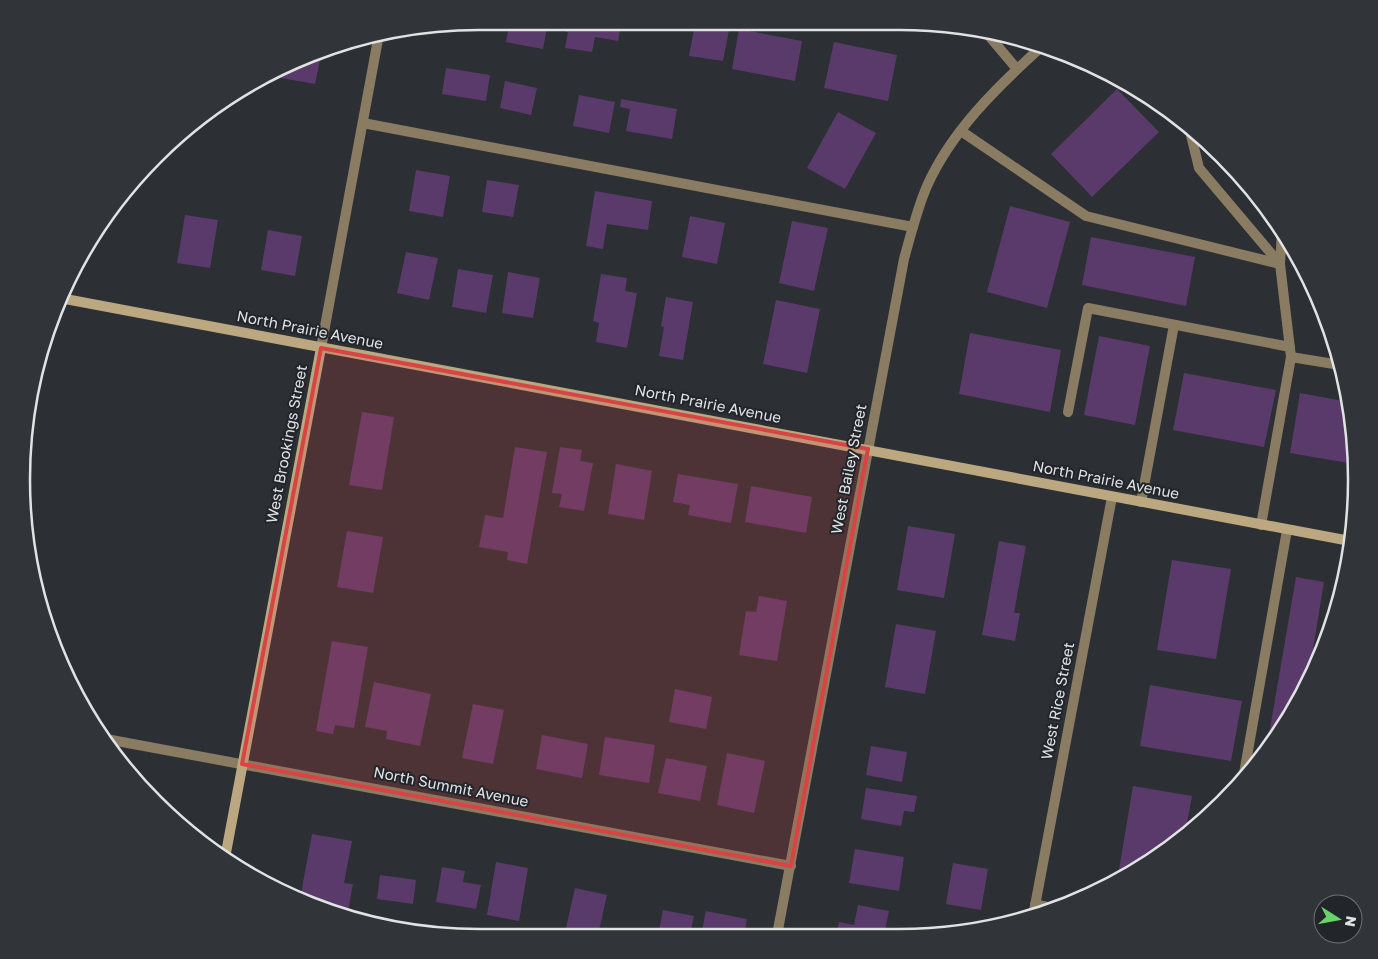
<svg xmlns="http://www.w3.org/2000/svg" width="1378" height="959" font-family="'Golos Text',sans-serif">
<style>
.building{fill:#5a3a6b}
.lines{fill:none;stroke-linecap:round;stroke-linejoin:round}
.lane{stroke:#897c63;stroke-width:10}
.street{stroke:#897c63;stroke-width:10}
.secondary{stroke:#bca880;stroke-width:10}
.marked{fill:#d84444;fill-opacity:0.2;stroke:#d84444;stroke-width:4;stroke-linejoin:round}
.labels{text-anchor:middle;stroke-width:4;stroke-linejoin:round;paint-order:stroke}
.street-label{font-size:15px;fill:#e0e2e4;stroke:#222529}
.rim{fill:none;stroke:#e0e2e4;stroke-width:2.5}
</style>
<rect width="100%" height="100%" fill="#2c2f33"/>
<g class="building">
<path d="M510 21 547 28 543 49 506 42Z"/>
<path d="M561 21H622L618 41 595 37 592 52 565 48 568 32 559 30Z"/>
<path d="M695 24 729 30 723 61 689 56Z"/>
<path d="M739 29 802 41 795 81 732 69Z"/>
<path d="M834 42 897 55 888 101 824 88Z"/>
<path d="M321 55 315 84 281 78 282 72Z"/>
<path d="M446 68 490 75 486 101 442 94Z"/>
<path d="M505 81 537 88 531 115 500 108Z"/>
<path d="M1117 89 1159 132 1092 197 1051 154Z"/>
<path d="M579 95 615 102 609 133 573 126Z"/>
<path d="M621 99 677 109 672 139 626 131 630 109 620 107Z"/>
<path d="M838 112 876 133 845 189 807 168Z"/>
<path d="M416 170 450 176 443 217 409 211Z"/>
<path d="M487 180 519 185 513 217 482 212Z"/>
<path d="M595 191 652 201 648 230 607 224 603 249 586 246Z"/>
<path d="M1010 206 1070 222 1047 308 987 292Z"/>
<path d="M185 215 218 220 210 268 177 263Z"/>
<path d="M690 216 725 223 717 264 682 257Z"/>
<path d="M792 221 828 228 814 291 779 283Z"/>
<path d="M268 230 302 236 295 276 261 270Z"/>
<path d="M1091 237 1195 257 1186 306 1082 285Z"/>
<path d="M406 252 438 258 429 300 397 293Z"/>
<path d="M458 269 493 275 486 313 452 307Z"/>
<path d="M508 272 540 278 533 318 502 313Z"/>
<path d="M601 274 627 278 625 291 637 293 627 348 596 342 599 323 593 321Z"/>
<path d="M666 297 693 302 683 360 659 356 664 327 661 326Z"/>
<path d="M776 300 820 309 807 373 763 364Z"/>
<path d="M970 333 1061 350 1050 412 959 394Z"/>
<path d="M1099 336 1150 346 1135 425 1084 415Z"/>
<path d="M1184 373 1276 390 1264 447 1173 430Z"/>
<path d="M1300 393 1349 402 1353 419 1354 464 1290 453Z"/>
<path d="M362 412 394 417 382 490 349 485Z"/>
<path d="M515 447 547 452 527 564 507 560 508 552 479 547 485 515 503 518Z"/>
<path d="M560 447 582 450 580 461 593 463 584 511 559 507 562 494 552 493Z"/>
<path d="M616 464 652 471 644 520 608 514Z"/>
<path d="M678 474 738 484 731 523 688 515 690 505 673 502Z"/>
<path d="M751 486 812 497 806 533 745 522Z"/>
<path d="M908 526 955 534 944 598 897 590Z"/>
<path d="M347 531 383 537 373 593 337 587Z"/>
<path d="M999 541 1026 546 1014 613H1020L1015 641 982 635Z"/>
<path d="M1172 560 1231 569 1216 659 1157 650Z"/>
<path d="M1296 577 1324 582 1307 686 1266 752Z"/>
<path d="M759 596 787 601 777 661 739 655 746 611 756 612Z"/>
<path d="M896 624 936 631 925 694 885 687Z"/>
<path d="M332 641 368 647 354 728 335 725 333 734 316 731Z"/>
<path d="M374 682 431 694 420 746 386 739 387 731 365 727Z"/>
<path d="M1150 685 1242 701 1231 761 1140 746Z"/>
<path d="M675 689 712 697 706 729 669 722Z"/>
<path d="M473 704 504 710 493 764 462 758Z"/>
<path d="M542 735 588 744 582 778 536 769Z"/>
<path d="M605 737 655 745 649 783 599 775Z"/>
<path d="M871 746 907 752 902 782 866 775Z"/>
<path d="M727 753 765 761 754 813 717 805Z"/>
<path d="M666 758 707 766 700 801 658 793Z"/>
<path d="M1133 786 1192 796 1185 834 1122 876H1118Z"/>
<path d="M866 788 917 796 914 812 904 811 901 826 861 819Z"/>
<path d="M312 834 352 841 344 883 353 884 347 917 300 899Z"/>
<path d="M855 849 904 857 899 891 849 883Z"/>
<path d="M496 862 528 868 519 921 487 915Z"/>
<path d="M953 863 988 869 981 910 946 904Z"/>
<path d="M442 867 465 871 463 882 481 885 476 909 436 902Z"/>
<path d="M380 875 416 880 413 904 377 899Z"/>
<path d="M575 888 607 895 598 935 566 928Z"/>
<path d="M858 905 889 911 885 930 891 932V934L836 935 839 922 854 925Z"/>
<path d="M663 910 694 916 690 935 658 936Z"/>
<path d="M706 911 747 919 744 935H701Z"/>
<path d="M942 926 968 931 959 934H940Z"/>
</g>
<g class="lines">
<g class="lane">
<path d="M363 123 913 227"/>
<path d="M961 131 1086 216 1280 264 1291 357 1261 525"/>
<path d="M1191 135 1199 168 1280 264"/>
<path d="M1280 264 1282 232"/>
<path d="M1291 357 1340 365"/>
<path d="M1068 412 1088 308 1290 347"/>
<path d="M1141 502 1174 325"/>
<path d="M1243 779 1287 530"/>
</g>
<g class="street">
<path d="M984 30 1017 69"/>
<path d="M321 348 379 34"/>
<path d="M106 739 791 866"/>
<path d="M1035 904 1048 907"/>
<path d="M1034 911 1112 497"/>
<path d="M777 935 904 259C911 234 917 209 927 186 951 132 996 88 1039 49"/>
</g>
<g class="secondary">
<path d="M60 298 1350 541"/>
<path d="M225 858 321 348"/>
</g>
</g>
<path class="marked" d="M321 348 868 449 791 866 242 764Z"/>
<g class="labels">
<g class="street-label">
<text transform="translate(310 330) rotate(11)" y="5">North Prairie Avenue</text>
<text transform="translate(708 404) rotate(11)" y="5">North Prairie Avenue</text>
<text transform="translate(287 444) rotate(-79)" y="5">West Brookings Street</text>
<text transform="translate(849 469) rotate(-79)" y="5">West Bailey Street</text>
<text transform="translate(1106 480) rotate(11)" y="5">North Prairie Avenue</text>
<text transform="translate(1058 701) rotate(-79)" y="5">West Rice Street</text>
<text transform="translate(451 787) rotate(11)" y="5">North Summit Avenue</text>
</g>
</g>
<path d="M0 0H1378V959H0ZM479 30H899A449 449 0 0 1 1348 479V480A449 449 0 0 1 899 929H479A449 449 0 0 1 30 480V479A449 449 0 0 1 479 30Z" fill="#313438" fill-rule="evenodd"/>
<path class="rim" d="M479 30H899A449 449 0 0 1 1348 479V480A449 449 0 0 1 899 929H479A449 449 0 0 1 30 480V479A449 449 0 0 1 479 30Z"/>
<g transform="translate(1338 919) rotate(101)"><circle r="24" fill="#222529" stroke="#6e7174"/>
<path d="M0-4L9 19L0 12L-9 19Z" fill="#66d467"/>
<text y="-8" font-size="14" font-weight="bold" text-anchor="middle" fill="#e0e2e4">N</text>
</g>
</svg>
